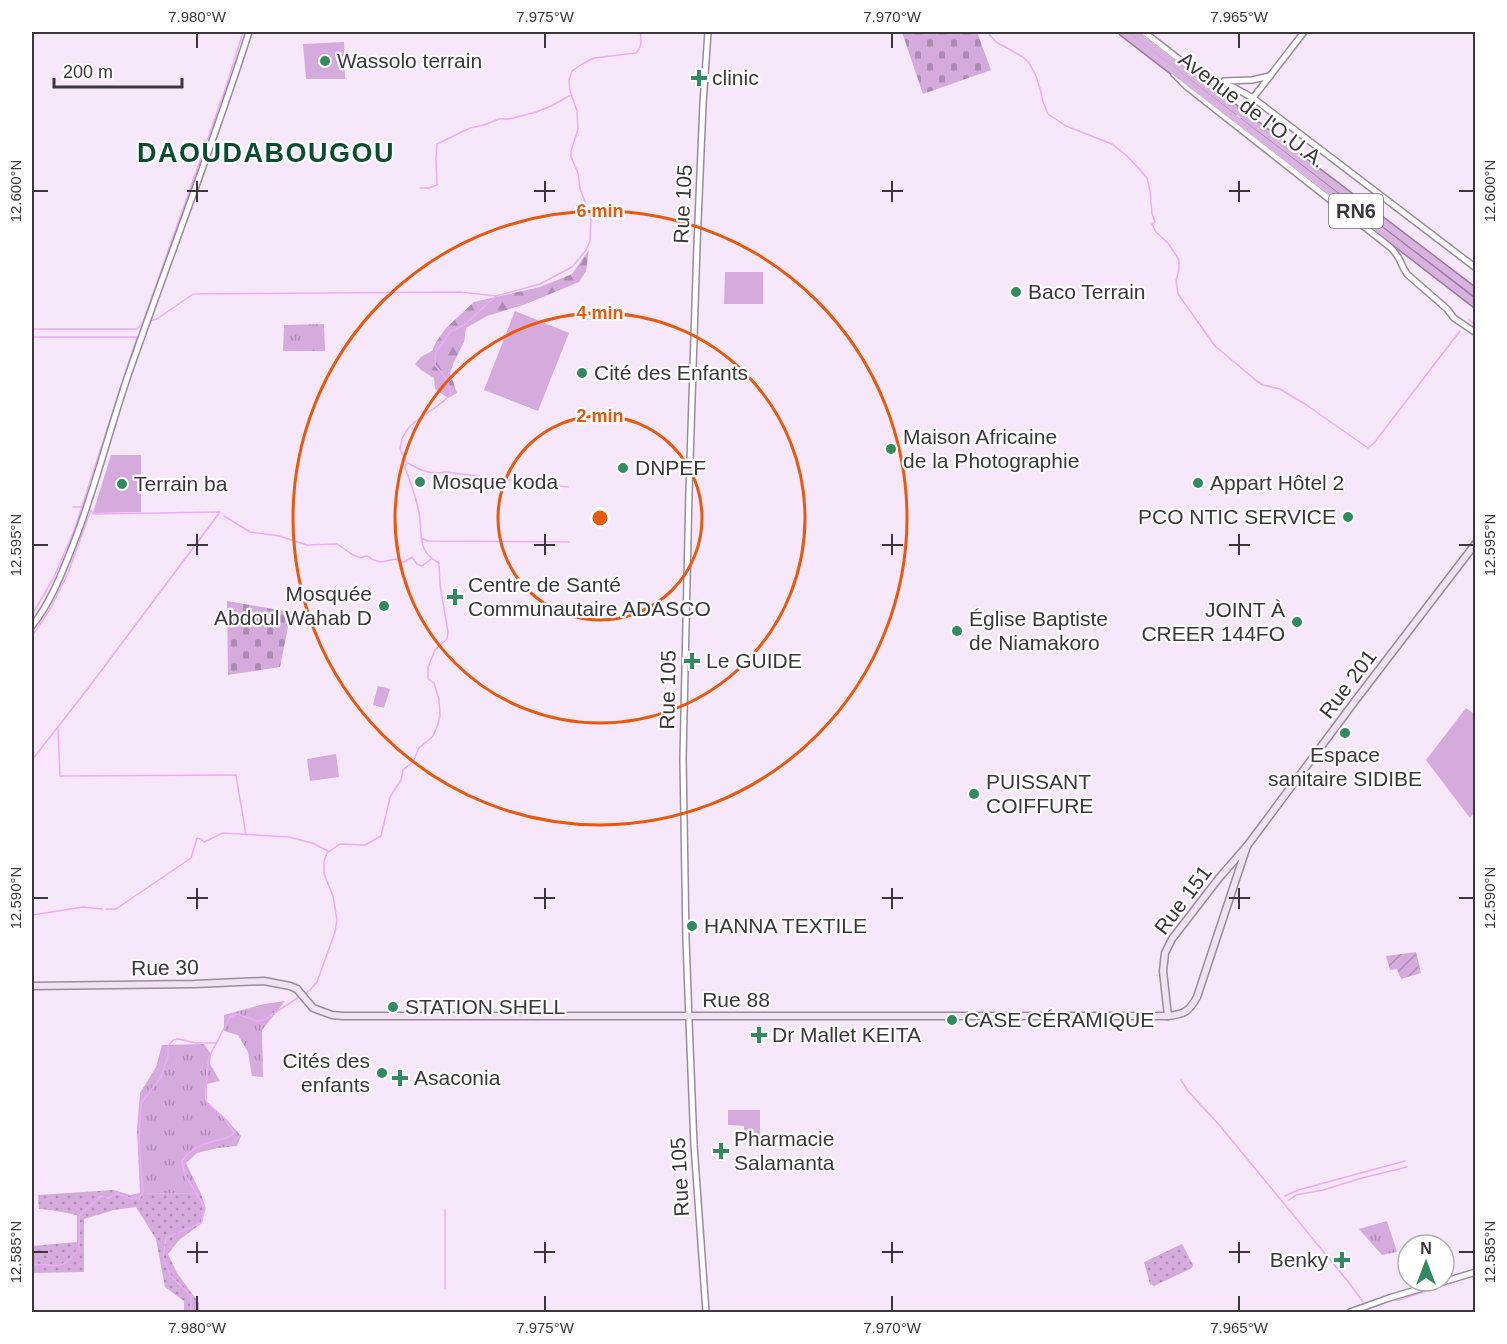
<svg xmlns="http://www.w3.org/2000/svg" width="1507" height="1344" font-family="Arial,sans-serif">
<style>
.grass{fill:url(#grass-dots)}
.forest{fill:url(#forest-firs)}
.cemetery{fill:url(#cemetery-stones)}
.park{fill:url(#park-tufts)}
.garden{fill:url(#garden-furrows)}
.pitch{fill:#d4abdc}
.lines{fill:none;stroke-linecap:round;stroke-linejoin:round}
.stream{stroke:#edacfa;stroke-width:1.5}
.tertiary-casing{stroke:#9a8c9d;stroke-width:8}
.secondary-casing{stroke:#9a8c9d;stroke-width:9}
.trunk-casing{stroke:#9b7ba1;stroke-width:10}
.tertiary{stroke:#fff;stroke-width:5}
.secondary{stroke:#f0e2f3;stroke-width:6}
.trunk{stroke:#d8b3df;stroke-width:7}
.ticks{fill:none;stroke:#3c363d;stroke-width:2}
.ring{fill:none;stroke:#e8590c;stroke-width:3}
.poi-dot{fill:#328b60;stroke:#fff;stroke-width:2}
.labels{text-anchor:middle;stroke-width:4.5;stroke-linejoin:round;paint-order:stroke}
.shield{fill:#fff;stroke:#767277;stroke-width:1.5}
.shield-label{font-size:20px;font-weight:bold;fill:#3c363d}
.poi-label{font-size:21px;fill:#3c363d;stroke:#fff;text-anchor:start}
.street-label{font-size:21px;fill:#3c363d;stroke:#fff}
.district-label{font-size:27px;font-weight:bold;letter-spacing:1.5px;fill:#094c30;stroke:#fff}
.centre{fill:#e8590c;stroke:#fff;stroke-width:3}
.ring-label{font-size:18px;text-anchor:middle;font-weight:bold;fill:#e8590c;stroke:#fff;stroke-width:4.5;stroke-linejoin:round;paint-order:stroke}
.neatline{fill:none;stroke:#3c363d;stroke-width:2}
.ticks-label{font-size:15px;text-anchor:middle;fill:#3c363d}
</style>
<defs>
<pattern id="grass-dots" width="8" height="8" patternUnits="userSpaceOnUse" patternTransform="scale(1.5)"><rect width="8" height="8" fill="#d4abdc"/><path d="M2 2h.1M6 6h.1" fill="none" stroke="#ad8cb4" stroke-width="1.8" stroke-linecap="round"/></pattern>
<pattern id="forest-firs" width="22" height="20" patternUnits="userSpaceOnUse" patternTransform="scale(1.5)"><rect width="22" height="20" fill="#d4abdc"/><path d="M5 1l3.5 6h-7zM16 11l3.5 6h-7z" fill="#ad8cb4"/></pattern>
<pattern id="cemetery-stones" width="16" height="16" patternUnits="userSpaceOnUse" patternTransform="scale(1.5)"><rect width="16" height="16" fill="#d4abdc"/><path d="M2 7V4a2 2 0 0 1 4 0v3zM10 15v-3a2 2 0 0 1 4 0v3z" fill="#ad8cb4"/></pattern>
<pattern id="park-tufts" width="24" height="20" patternUnits="userSpaceOnUse" patternTransform="scale(1.5)"><rect width="24" height="20" fill="#d4abdc"/><path d="M3 7l-1-3M5 7V3M7 7l1-3M15 17l-1-3M17 17v-4M19 17l1-3" fill="none" stroke="#ad8cb4"/></pattern>
<pattern id="garden-furrows" width="10" height="10" patternUnits="userSpaceOnUse" patternTransform="scale(1.5)"><rect width="10" height="10" fill="#d4abdc"/><path d="M-1 1l2-2M0 10L10 0M9 11l2-2" fill="none" stroke="#ad8cb4"/></pattern>
</defs>
<rect width="100%" height="100%" fill="#f7e7fa"/>
<g class="grass">
<path d="M114 1190 130 1195 140 1193 201 1194 205 1206 202 1223 179 1240 168 1254 177 1273 199 1303V1312H184V1301L165 1287 156 1239 136 1207 114 1210 84 1219V1272L32 1273V1246L77 1242V1215L51 1210 39 1209 38 1195Z"/>
<path d="M1182 1244 1193 1265 1192 1268 1154 1286 1150 1284 1144 1262Z"/>
</g>
<path class="forest" d="M589 250 586 271 579 282 526 304 487 316 466 328 464 342 454 362 450 373 457 393 448 398 435 389 434 378 421 370 415 364 421 357 432 351 436 342 446 328 474 302 540 287 572 274Z"/>
<g class="cemetery">
<path d="M902 32H977L991 70 923 94Z"/>
<path d="M227 601 291 612 280 667 228 675Z"/>
</g>
<g class="park">
<path d="M324 324 325 351H283L284 325Z"/>
<path d="M285 1001 262 1030 263 1077 252 1076 248 1052 238 1035 224 1031V1015L264 1004Z"/>
<path d="M204 1044 211 1054 210 1064 220 1081 206 1084 205 1100 227 1120 241 1136 237 1146 218 1148 197 1153 186 1163 201 1194 140 1193 137 1129 140 1093 156 1067 162 1045Z"/>
<path d="M1387 1221 1397 1252 1382 1255 1359 1229Z"/>
</g>
<path class="garden" d="M1416 952 1421 973 1401 979 1397 969 1390 970 1386 956Z"/>
<g class="pitch">
<path d="M344 42 345 79H306L303 44Z"/>
<path d="M725 272H763V304H724Z"/>
<path d="M515 311 569 333 538 411 484 390Z"/>
<path d="M111 455H141V512L93 513Z"/>
<path d="M378 686 390 689 384 708 373 705Z"/>
<path d="M1466 708 1476 715 1475 811 1470 818 1426 760Z"/>
<path d="M336 754 339 777 310 781 307 759Z"/>
<path d="M728 1110H760V1142H744V1126L728 1125Z"/>
</g>
<g class="lines">
<g class="stream">
<path d="M987 32 996 42 1023 57 1029 63 1036 76 1041 92 1043 102 1048 114 1066 126 1112 144 1126 155 1142 172 1147 178 1150 191 1152 214 1155 222 1152 224 1156 232 1168 243 1179 260V270L1176 281 1178 294 1215 346 1258 382 1263 385 1280 389 1305 404 1368 448 1374 443 1460 331"/>
<path d="M420 188H429L437 185 436 159 437 144 470 128 484 125 499 119H510L536 112 551 106 571 95"/>
<path d="M1469 320 1476 325"/>
<path d="M149 321 157 319 193 294 460 292 496 296"/>
<path d="M143 322 226 87 243 32"/>
<path d="M32 329H137L144 322"/>
<path d="M32 337H137L74 531 54 577 32 615"/>
<path d="M408 463C420 470 430 475 445 472L568 487"/>
<path d="M73 507H81"/>
<path d="M224 516 250 532 279 536 307 545 337 544 353 555 361 558 366 556 370 557 371 559 380 562 396 559 402 563 412 557 417 564 422 566 431 559"/>
<path d="M421 538 428 541 569 542"/>
<path d="M32 636 50 609 68 573 91 510 93 514 219 512"/>
<path d="M58 729 60 776 236 775 246 835"/>
<path d="M32 760 86 691 220 512"/>
<path d="M106 909H116L191 858 197 838 201 839 204 842 223 833 289 837 312 843 328 851"/>
<path d="M32 915 83 907 102 909"/>
<path d="M303 995 310 990 317 982 335 932 337 920 333 896 324 874V861L327 853 340 844 365 845 381 836 390 797 401 780 403 770 413 762 419 748 433 736 438 724 440 715 439 699 434 683 428 679V667L433 655 435 650 447 639 448 632 440 585 439 563C416 551 423 534 419 513 417 499 410 482 405 467L407 463 400 449C401 445 401 439 404 435 413 417 438 410 451 394 449 381 444 375 435 365L436 352 451 331 464 325 496 296 540 284 572 267 586 250 590 241 591 216 586 211V204L580 189 578 173 571 157V151L578 129 577 111 570 91 569 80 572 71 582 64 594 58 636 53C642 47 642 40 640 32"/>
<path d="M1181 1080 1188 1091 1221 1127 1350 1284 1363 1302"/>
<path d="M1285 1196 1298 1190 1405 1161"/>
<path d="M1289 1200 1296 1195 1323 1190 1362 1178 1407 1167"/>
<path d="M32 1265C60 1262 57 1275 79 1249V1216L101 1196 109 1198 116 1193 132 1199 140 1197 143 1192 139 1142 141 1103 161 1077 168 1056V1046L173 1040 178 1039 196 1043H216"/>
<path d="M445 1288V1209"/>
<path d="M191 1312V1296L170 1275 163 1257 166 1238 201 1223 205 1208 185 1175 182 1161C189 1151 198 1145 211 1142 220 1139 227 1140 234 1133L225 1119 206 1102 207 1070 209 1057 230 1017 237 1014 257 1021 264 1020 299 997"/>
<path d="M1357 1312 1391 1300H1399L1475 1275"/>
</g>
<defs>
<g id="tertiary">
<path d="M1144 32 1194 71 1207 77 1233 87 1253 98 1476 268"/>
<path d="M1174 74 1186 86 1390 247C1402 258 1399 263 1407 274L1447 309 1454 318 1476 333"/>
<path d="M1224 81 1252 80 1270 76"/>
<path d="M1239 116 1304 32"/>
<path d="M32 626C51 602 62 573 73 545 96 487 110 426 131 367 170 255 213 145 249 32"/>
<path d="M706 1312 694 1145 689 1021 686 939 683 758 689 492 697 245 703 104 708 32"/>
<path d="M1350 1312 1389 1298 1476 1272"/>
</g>
<g id="secondary">
<path d="M32 986 195 984 264 981 290 986 297 989 313 1008 332 1015 343 1016H1168C1184 1014 1189 1012 1197 997L1247 846"/>
<path d="M1168 1016 1163 971 1165 953 1172 939 1219 878 1247 846 1355 701 1476 543"/>
</g>
<g id="trunk">
<path d="M1123 32 1476 304"/>
<path d="M1134 32 1476 293"/>
</g>
</defs>
<use href="#tertiary" class="tertiary-casing"/>
<use href="#secondary" class="secondary-casing"/>
<use href="#trunk" class="trunk-casing"/>
<use href="#tertiary" class="tertiary"/>
<use href="#secondary" class="secondary"/>
<use href="#trunk" class="trunk"/>
</g>
<path class="ticks" d="M197 33V48M545 33V48M892 33V48M1239 33V48M197 181V202M545 181V202M892 181V202M1239 181V202M33 191H48M187 191H208M534 191H555M882 191H903M1229 191H1250M1459 191H1474M197 534V555M545 534V555M892 534V555M1239 534V555M33 545H48M187 545H208M534 545H555M882 545H903M1229 545H1250M1459 545H1474M197 888V909M545 888V909M892 888V909M1239 888V909M33 898H48M187 898H208M534 898H555M882 898H903M1229 898H1250M1459 898H1474M197 1242V1263M545 1242V1263M892 1242V1263M1239 1242V1263M33 1252H48M187 1252H208M534 1252H555M882 1252H903M1229 1252H1250M1459 1252H1474M197 1296V1311M545 1296V1311M892 1296V1311M1239 1296V1311"/>
<g class="ring">
<circle cx="600" cy="518" r="102"/>
<circle cx="600" cy="518" r="205"/>
<circle cx="600" cy="518" r="307"/>
</g>
<g class="poi-dot">
<circle cx="325" cy="61" r="6"/>
<path d="M696 69h6v6h6v6h-6v6h-6v-6h-6v-6h6z"/>
<circle cx="1016" cy="292" r="6"/>
<circle cx="582" cy="373" r="6"/>
<circle cx="891" cy="449" r="6"/>
<circle cx="623" cy="468" r="6"/>
<circle cx="420" cy="482" r="6"/>
<circle cx="1198" cy="483" r="6"/>
<circle cx="122" cy="484" r="6"/>
<circle cx="1348" cy="517" r="6"/>
<path d="M452 588h6v6h6v6h-6v6h-6v-6h-6v-6h6z"/>
<circle cx="384" cy="606" r="6"/>
<circle cx="1297" cy="622" r="6"/>
<circle cx="957" cy="631" r="6"/>
<path d="M689 652h6v6h6v6h-6v6h-6v-6h-6v-6h6z"/>
<circle cx="1345" cy="733" r="6"/>
<circle cx="974" cy="794" r="6"/>
<circle cx="692" cy="926" r="6"/>
<circle cx="393" cy="1007" r="6"/>
<circle cx="952" cy="1020" r="6"/>
<path d="M756 1026h6v6h6v6h-6v6h-6v-6h-6v-6h6z"/>
<circle cx="382" cy="1073" r="6"/>
<path d="M397 1069h6v6h6v6h-6v6h-6v-6h-6v-6h6z"/>
<path d="M718 1142h6v6h6v6h-6v6h-6v-6h-6v-6h6z"/>
<path d="M1339 1251h6v6h6v6h-6v6h-6v-6h-6v-6h6z"/>
</g>
<g class="labels">
<rect class="shield" x="1329" y="194" width="54" height="34" rx="4.5"/>
<g class="shield-label">
<text x="1356" y="218">RN6</text>
</g>
<g class="poi-label">
<text x="337" y="68">Wassolo terrain</text>
<text x="712" y="85">clinic</text>
<text x="1028" y="299">Baco Terrain</text>
<text x="594" y="380">Cité des Enfants</text>
<text x="903" y="444">Maison Africaine<tspan x="903" dy="24">de la Photographie</tspan></text>
<text x="635" y="475">DNPEF</text>
<text x="432" y="489">Mosque koda</text>
<text x="1210" y="490">Appart Hôtel 2</text>
<text x="134" y="491">Terrain ba</text>
<text x="1336" y="524" text-anchor="end">PCO NTIC SERVICE</text>
<text x="468" y="592">Centre de Santé<tspan x="468" dy="24">Communautaire ADASCO</tspan></text>
<text x="372" y="601" text-anchor="end">Mosquée<tspan x="372" dy="24">Abdoul Wahab D</tspan></text>
<text x="1285" y="617" text-anchor="end">JOINT À<tspan x="1285" dy="24">CREER 144FO</tspan></text>
<text x="969" y="626">Église Baptiste<tspan x="969" dy="24">de Niamakoro</tspan></text>
<text x="706" y="668">Le GUIDE</text>
<text x="1345" y="762" text-anchor="middle">Espace<tspan x="1345" dy="24">sanitaire SIDIBE</tspan></text>
<text x="986" y="789">PUISSANT<tspan x="986" dy="24">COIFFURE</tspan></text>
<text x="704" y="933">HANNA TEXTILE</text>
<text x="405" y="1014">STATION SHELL</text>
<text x="964" y="1027">CASE CÉRAMIQUE</text>
<text x="772" y="1042">Dr Mallet KEITA</text>
<text x="370" y="1068" text-anchor="end">Cités des<tspan x="370" dy="24">enfants</tspan></text>
<text x="414" y="1085">Asaconia</text>
<text x="734" y="1146">Pharmacie<tspan x="734" dy="24">Salamanta</tspan></text>
<text x="1328" y="1267" text-anchor="end">Benky</text>
</g>
<g class="street-label">
<text transform="translate(1252 110) rotate(37)" y="7">Avenue de l'O.U.A.</text>
<text transform="translate(683 204) rotate(-87)" y="7">Rue 105</text>
<text transform="translate(1348 684) rotate(-53)" y="7">Rue 201</text>
<text transform="translate(668 690) rotate(-89)" y="7">Rue 105</text>
<text transform="translate(1183 900) rotate(-53)" y="7">Rue 151</text>
<text transform="translate(165 968) rotate(-1)" y="7">Rue 30</text>
<text x="736" y="1007">Rue 88</text>
<text transform="translate(680 1177) rotate(-93)" y="7">Rue 105</text>
</g>
<g class="district-label">
<text x="266" y="162">DAOUDABOUGOU</text>
</g>
</g>
<circle cx="600" cy="518" r="9" class="centre"/>
<g class="ring-label">
<text x="600" y="217">6 min</text>
<text x="600" y="319">4 min</text>
<text x="600" y="422">2 min</text>
</g>
<rect width="1507" height="1344" fill="none" stroke="#ffffff" stroke-width="66"/>
<g transform="translate(1426 1263)"><circle r="28" fill="#ffffff" stroke="#b1afb1" stroke-width="1.5"/>
<path d="M0-4.5L10 22L0 15L-10 22Z" fill="#328b60"/>
<text y="-9" font-size="16" font-weight="bold" text-anchor="middle" fill="#3c363d">N</text>
</g>
<path d="M54 78v9h128v-9" fill="none" stroke="#3c363d" stroke-width="3"/>
<text x="63" y="78" font-size="18" fill="#3c363d" stroke="#ffffff" stroke-width="4.5" paint-order="stroke">200 m</text>
<rect x="33" y="33" width="1441" height="1278" class="neatline"/>
<g class="ticks-label">
<text x="197" y="22">7.980°W</text>
<text x="545" y="22">7.975°W</text>
<text x="892" y="22">7.970°W</text>
<text x="1239" y="22">7.965°W</text>
<text transform="translate(16 191) rotate(-90)" y="5">12.600°N</text>
<text transform="translate(1490 191) rotate(-90)" y="5">12.600°N</text>
<text transform="translate(16 545) rotate(-90)" y="5">12.595°N</text>
<text transform="translate(1490 545) rotate(-90)" y="5">12.595°N</text>
<text transform="translate(16 898) rotate(-90)" y="5">12.590°N</text>
<text transform="translate(1490 898) rotate(-90)" y="5">12.590°N</text>
<text transform="translate(16 1252) rotate(-90)" y="5">12.585°N</text>
<text transform="translate(1490 1252) rotate(-90)" y="5">12.585°N</text>
<text x="197" y="1333">7.980°W</text>
<text x="545" y="1333">7.975°W</text>
<text x="892" y="1333">7.970°W</text>
<text x="1239" y="1333">7.965°W</text>
</g>
</svg>
